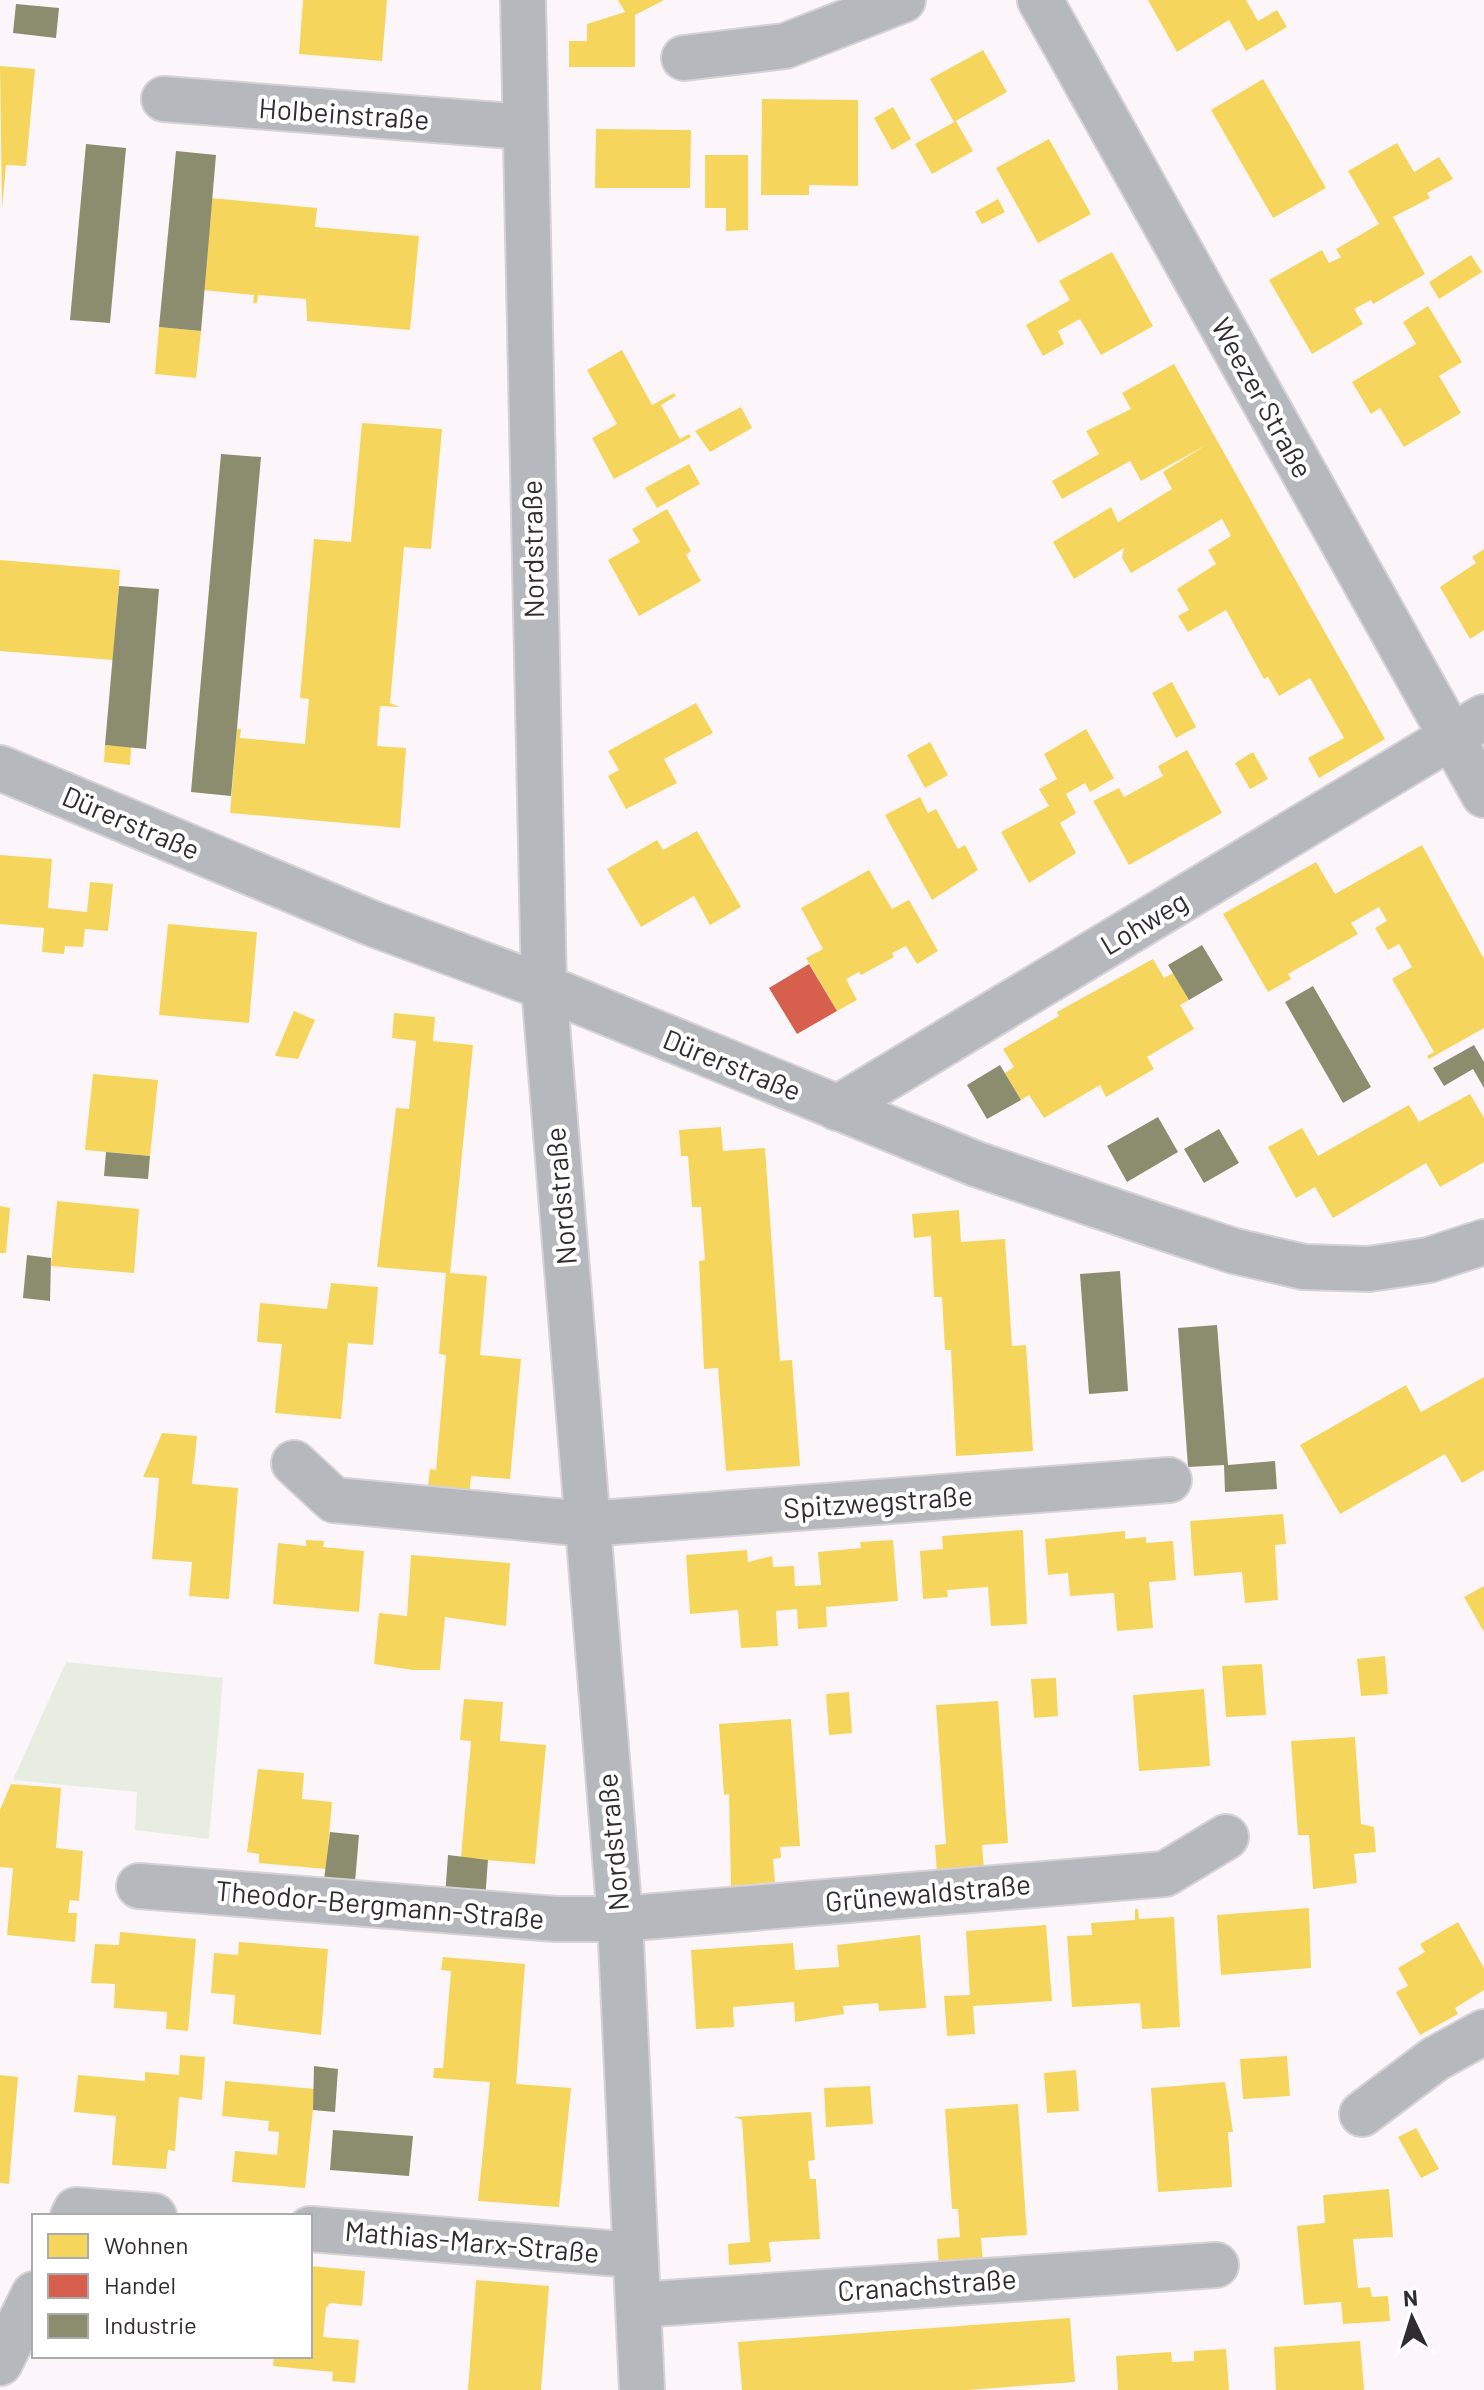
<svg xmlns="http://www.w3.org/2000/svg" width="1484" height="2390" font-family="Barlow,sans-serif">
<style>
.green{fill:#e8ede2}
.homes{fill:#f6d55c}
.shops{fill:#d6604d}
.industry{fill:#8c8c6e}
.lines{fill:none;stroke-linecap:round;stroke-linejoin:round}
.street-casing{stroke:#d6d2d5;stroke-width:48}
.street{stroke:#b5b8bd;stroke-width:44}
.labels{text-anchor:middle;stroke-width:8;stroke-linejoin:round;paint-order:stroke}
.street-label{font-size:28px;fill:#302c2f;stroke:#fff}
</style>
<rect width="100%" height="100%" fill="#fcf6fb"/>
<path class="green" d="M66 1662 223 1678 209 1839 135 1830 137 1792 13 1780Z"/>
<g class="homes">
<path d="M303 0H387L382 61 299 54Z"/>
<path d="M618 0H664L635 15V67H569V41H587V24L625 12Z"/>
<path d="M1148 0H1246L1258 21 1277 10 1287 27 1246 51 1229 20 1177 52Z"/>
<path d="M983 50 1007 92 954 122 930 79Z"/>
<path d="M0 66 35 69 26 166 6 165 2 209Z"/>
<path d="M1263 79 1326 188 1273 218 1211 110Z"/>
<path d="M762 99 858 100V186L809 185V195H761Z"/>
<path d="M893 107 911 139 892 150 874 118Z"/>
<path d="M956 121 973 151 932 174 915 144Z"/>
<path d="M596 129 691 130 690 188H595Z"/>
<path d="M1049 139 1091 214 1038 243 996 168Z"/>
<path d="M1397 143 1414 172 1439 157 1453 179 1427 193 1430 198 1393 217 1425 274 1373 304 1371 300 1354 309 1363 324 1312 354 1269 280 1322 250 1329 263 1341 257 1336 249 1379 224 1348 171Z"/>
<path d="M705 155H748V230L726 231V208H705Z"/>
<path d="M211 198 317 208 315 227 419 236 410 330 307 321 306 299 258 295 257 303H253L254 295 203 290Z"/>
<path d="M998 199 1005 212 982 224 975 212Z"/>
<path d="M1112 252 1153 326 1101 355 1080 319 1058 331 1064 344 1043 356 1026 325 1070 300 1059 281Z"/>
<path d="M1471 255 1482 272 1439 299 1429 282Z"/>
<path d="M1428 306 1462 362 1439 376 1461 413 1404 447 1380 408 1371 414 1352 382 1416 344 1403 322Z"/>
<path d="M159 327 201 331 196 378 155 374Z"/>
<path d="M622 350 652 405 674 393 676 396 661 405 680 439 689 434 691 437 614 479 592 438 617 424 587 370Z"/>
<path d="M1174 364 1385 739 1319 778 1308 758 1344 738 1310 678 1279 696 1268 677 1264 679 1226 610 1188 632 1178 616 1189 610 1177 589 1216 564 1208 550 1231 536 1222 519 1131 573 1122 558 1124 548 1074 579 1053 542 1111 507 1118 522 1172 489 1163 472 1206 445 1141 481 1130 461 1062 499 1052 481 1099 454 1086 431 1131 409 1122 393Z"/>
<path d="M741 407 752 428 710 452 695 431Z"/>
<path d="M362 423 442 429 431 549 404 547 390 703 400 707 380 706 377 746 406 748 400 828 230 813 237 729H241L240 738 305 744 309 699 300 698 314 539 351 542Z"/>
<path d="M689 464 700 484 657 508 645 488Z"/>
<path d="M667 509 691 551 686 555 701 581 639 616 608 560 640 542 632 529Z"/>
<path d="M1484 549V630L1470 639 1440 587 1476 563 1472 557Z"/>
<path d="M0 560 120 570 113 660 0 651Z"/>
<path d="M1172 682 1196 727 1176 738 1152 693Z"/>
<path d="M696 703 713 733 664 759 677 783 626 809 608 776 619 770 608 751Z"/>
<path d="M1086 729 1114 778 1090 792 1085 783 1066 794 1076 813 1060 823 1076 853 1029 883 1001 832 1049 806 1039 789 1057 779 1044 754Z"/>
<path d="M930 742 948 775 925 788 907 755Z"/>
<path d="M105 745 131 747 130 765 104 762Z"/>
<path d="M1187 750 1222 813 1129 865 1093 801 1119 788 1124 797 1163 776 1158 766Z"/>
<path d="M1253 752 1268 779 1250 789 1235 763Z"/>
<path d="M920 797 928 813 936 809 958 849 965 845 978 870 932 900 885 815Z"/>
<path d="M697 831 741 907 710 925 694 896 641 927 607 869 657 840 663 850Z"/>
<path d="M1422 845 1484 959V1028L1429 1059 1427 1056 1434 1052 1392 979 1412 967 1399 944 1388 950 1375 928 1387 921 1379 907 1351 923 1358 934 1288 974 1291 979 1268 992 1223 914 1316 862 1335 894Z"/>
<path d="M0 855 52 859 48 908 87 912 90 882 113 884 108 931 85 929 83 947 65 946 64 954 42 952 44 928 0 924Z"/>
<path d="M869 870 892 909 909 900 938 951 917 964 906 946 892 953 894 957 861 975 859 972 846 979 857 1000 837 1011 806 958 823 949 801 908Z"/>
<path d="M168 924 257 932 249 1023 159 1015Z"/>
<path d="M1153 959 1164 978 1173 973 1189 1000 1180 1005 1194 1029 1147 1057 1154 1069 1106 1097 1100 1085 1044 1118 1029 1095 1021 1100 1005 1073 1014 1067 1003 1049 1059 1016 1057 1012Z"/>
<path d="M294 1011 315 1020 298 1059 275 1056Z"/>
<path d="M394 1013 435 1017 433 1041 473 1045 450 1273 487 1276 480 1355 521 1359 510 1479 471 1476 469 1498 427 1495 430 1469 436 1470 441 1413 446 1355 439 1354 446 1273 377 1267 396 1108 409 1109 416 1041 392 1038Z"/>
<path d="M93 1074 158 1080 150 1156 85 1150Z"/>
<path d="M1470 1094 1484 1118V1162L1440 1187 1426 1163 1333 1218 1315 1187 1296 1198 1268 1147 1302 1128 1318 1156 1409 1105 1419 1122Z"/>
<path d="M721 1127 723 1151 765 1148 780 1361 792 1360 800 1466 726 1471 718 1368 704 1369 699 1261 705 1260 701 1207H692L688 1156H681L679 1130Z"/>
<path d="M57 1201 139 1209 134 1273 51 1266Z"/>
<path d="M0 1206 10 1208 6 1253H0Z"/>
<path d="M959 1210 961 1242 1005 1239 1012 1346 1026 1345 1033 1451 956 1456 951 1350H945L942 1297H934L931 1236 914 1238 912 1214Z"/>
<path d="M331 1283 378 1287 373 1345 348 1343 341 1419 275 1413 282 1344 257 1342 260 1303 327 1309Z"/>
<path d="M1484 1377V1470L1462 1483 1445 1454 1340 1514 1300 1445 1406 1385 1421 1412Z"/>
<path d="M162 1433 197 1436 192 1484 238 1488 229 1599 189 1596 192 1562 152 1559 159 1478 143 1477Z"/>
<path d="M1283 1514 1286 1544 1275 1545 1278 1600 1245 1603 1242 1572 1194 1576 1190 1521Z"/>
<path d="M1023 1530 1027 1624 991 1626 988 1587 947 1590 948 1597 923 1599 920 1551 943 1549 942 1536Z"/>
<path d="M1125 1531V1539L1146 1537V1543L1173 1541 1176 1580 1149 1582 1153 1628 1117 1631 1114 1593 1070 1596 1068 1573 1048 1575 1045 1539Z"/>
<path d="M306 1540 324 1541 323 1547 364 1551 359 1612 273 1604 278 1543 306 1546Z"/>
<path d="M893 1540 898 1601 826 1607 827 1627 798 1629 797 1609 776 1611 778 1646 741 1648 738 1610 690 1614 686 1555 747 1550 748 1562 772 1556 773 1567 794 1566 795 1586 821 1585 818 1552 861 1548 860 1542Z"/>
<path d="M411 1555 510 1563 506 1626 445 1617 440 1670H413L374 1664 379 1613 407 1616Z"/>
<path d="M1484 1586V1632L1464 1597Z"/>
<path d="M1385 1656 1388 1694 1361 1696 1357 1659Z"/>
<path d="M1262 1664 1266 1715 1226 1717 1222 1666Z"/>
<path d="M1056 1678 1058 1716 1034 1718 1031 1679Z"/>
<path d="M1204 1689 1210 1766 1139 1771 1133 1695Z"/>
<path d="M849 1692 852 1733 829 1735 826 1694Z"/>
<path d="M464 1699 503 1702 500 1741 546 1745 535 1864 461 1858 471 1741 460 1740Z"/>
<path d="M998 1701 1008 1843 982 1845 984 1869 937 1873 935 1845 946 1844 936 1705Z"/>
<path d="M791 1719 800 1846 780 1847 781 1858 773 1859 775 1882 731 1886 729 1794 724 1795 719 1724Z"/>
<path d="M1355 1737 1361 1824 1374 1827 1376 1852 1354 1854 1357 1883 1313 1889 1309 1835H1298L1291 1741Z"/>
<path d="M258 1769 304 1773 302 1799 332 1802 326 1869 259 1863V1854L247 1852Z"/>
<path d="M11 1784 61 1788 56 1848 83 1851 79 1901 70 1900 68 1913H77L75 1942 7 1935 13 1868 0 1867V1810Z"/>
<path d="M1309 1908 1311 1968 1221 1975 1217 1915Z"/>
<path d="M1135 1909H1138L1139 1919 1174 1917 1180 2027 1142 2029 1140 2003 1072 2007 1067 1936 1092 1935 1091 1923 1135 1920Z"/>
<path d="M1458 1922 1484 1968V1990L1455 2008 1458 2014 1420 2035 1396 1992 1408 1986 1398 1968 1425 1952 1420 1944Z"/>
<path d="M1046 1925 1052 2001 973 2006 975 2034 947 2036 944 1996 970 1995 966 1931Z"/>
<path d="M120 1932 196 1939 188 2031 166 2029 167 2012 114 2008 115 1984 91 1983 95 1944 119 1945Z"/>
<path d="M920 1935 926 2008 879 2011 878 2003 843 2006 844 2014 795 2022 794 2002 733 2007 734 2027 696 2029 691 1950 793 1943 795 1970 839 1967 837 1945Z"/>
<path d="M239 1942 328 1949 321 2035 233 2024 235 1995 211 1993 214 1953 238 1955Z"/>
<path d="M443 1957 525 1964 516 2084 571 2088 559 2207 478 2201 490 2082 433 2078 434 2068H443L451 1971 441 1970Z"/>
<path d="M180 2055 205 2057 202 2100 179 2097 175 2151 168 2150 166 2169 112 2165 116 2116 74 2112 78 2075 145 2081V2072L179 2075Z"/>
<path d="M1287 2056 1290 2096 1243 2099 1240 2059Z"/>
<path d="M1076 2070 1079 2111 1047 2113 1044 2073Z"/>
<path d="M0 2075 18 2077 9 2184 0 2183Z"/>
<path d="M225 2081 315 2089 305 2188 232 2182 235 2151 277 2155 279 2132 268 2131 269 2121 222 2116Z"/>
<path d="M1225 2082 1233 2132H1228L1232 2187 1158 2192 1151 2088Z"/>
<path d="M870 2086 873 2124 826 2127 824 2088Z"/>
<path d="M1018 2104 1027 2235 981 2238 983 2264 939 2267 937 2239 960 2237 958 2209H952L945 2109Z"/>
<path d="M811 2112 815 2160 808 2161 810 2179H816V2182L820 2239 769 2242 771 2262 729 2265 728 2244 750 2242 742 2120 734 2117Z"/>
<path d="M1416 2128 1439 2169 1421 2178 1398 2137Z"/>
<path d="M1389 2189 1393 2237 1353 2239 1358 2288 1370 2287 1372 2297 1388 2296 1390 2321 1343 2324 1341 2302 1304 2305 1297 2226 1325 2223 1323 2195Z"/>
<path d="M310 2266 365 2271 362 2306 330 2303 326 2308 323 2337 359 2340 355 2383 332 2381 333 2372 273 2366 274 2356H310Z"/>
<path d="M476 2280 549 2286 541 2390H468Z"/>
<path d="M1070 2318 1075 2382 967 2390H742L738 2342Z"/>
<path d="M1360 2341 1364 2390H1276L1274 2347Z"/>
<path d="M1226 2349 1229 2390H1118L1116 2356 1171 2352 1172 2362 1194 2361V2351Z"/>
</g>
<path class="shops" d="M809 964 837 1011 797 1034 769 988Z"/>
<g class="industry">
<path d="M16 4 59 8 56 38 13 33Z"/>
<path d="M86 144 126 148 110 323 70 320Z"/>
<path d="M176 151 216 155 201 331 159 327Z"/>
<path d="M221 454 261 457 231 796 191 792Z"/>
<path d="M119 586 159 589 146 749 105 745Z"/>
<path d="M1202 945 1223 980 1189 1000 1168 965Z"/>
<path d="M1313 986 1371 1087 1343 1103 1285 1002Z"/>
<path d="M1474 1045 1484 1062V1088L1473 1069 1444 1086 1433 1068Z"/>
<path d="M1000 1065 1021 1100 987 1119 967 1085Z"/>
<path d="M1158 1117 1178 1152 1127 1182 1107 1146Z"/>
<path d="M1219 1129 1239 1163 1204 1183 1184 1149Z"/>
<path d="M106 1152 150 1156 148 1179 104 1176Z"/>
<path d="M27 1255 51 1258 50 1301 23 1298Z"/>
<path d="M1120 1271 1128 1391 1089 1394 1080 1274Z"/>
<path d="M1217 1325 1228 1465 1275 1461 1277 1489 1225 1492 1224 1465 1188 1467 1178 1328Z"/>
<path d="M330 1832 359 1835 355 1882 324 1880Z"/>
<path d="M448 1855 488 1860 485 1900 445 1897Z"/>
<path d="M314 2066 338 2069 335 2112 313 2110Z"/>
<path d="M333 2130 413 2136 409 2176 330 2170Z"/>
</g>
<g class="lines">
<defs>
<g id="street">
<path d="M523 0 544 987 620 1919 642 2390"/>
<path d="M1040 0 1484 795"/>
<path d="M684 58 785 46 903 0"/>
<path d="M164 99 525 127"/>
<path d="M0 768 371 923 544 987 976 1164 1152 1224 1234 1251 1304 1267 1369 1269 1429 1260 1484 1242"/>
<path d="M837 1108 1484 717"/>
<path d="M294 1463 334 1500 587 1524 1169 1480"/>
<path d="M139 1886 556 1919H620L1165 1874 1226 1837"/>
<path d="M1362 2114 1435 2059 1484 2032"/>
<path d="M73 2216 76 2210 154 2216"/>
<path d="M310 2229 633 2255"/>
<path d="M638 2305 1216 2265"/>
<path d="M0 2363 34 2294"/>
</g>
</defs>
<use href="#street" class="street-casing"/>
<use href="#street" class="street"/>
</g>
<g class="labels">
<g class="street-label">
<text transform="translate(344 114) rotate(4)" y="10">Holbeinstraße</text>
<text transform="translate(1262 398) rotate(61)" y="10">Weezer Straße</text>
<text transform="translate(533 549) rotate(-91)" y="10">Nordstraße</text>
<text transform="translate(131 823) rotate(23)" y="10">Dürerstraße</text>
<text transform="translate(1144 923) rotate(-31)" y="10">Lohweg</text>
<text transform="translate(732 1065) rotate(22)" y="10">Dürerstraße</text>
<text transform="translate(561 1196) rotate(-95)" y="10">Nordstraße</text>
<text transform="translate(878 1502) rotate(-4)" y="10">Spitzwegstraße</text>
<text transform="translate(613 1842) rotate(-95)" y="10">Nordstraße</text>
<text transform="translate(928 1893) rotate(-5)" y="10">Grünewaldstraße</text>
<text transform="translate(380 1905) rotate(5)" y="10">Theodor-Bergmann-Straße</text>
<text transform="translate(472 2242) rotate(5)" y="10">Mathias-Marx-Straße</text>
<text transform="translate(927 2285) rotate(-4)" y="10">Cranachstraße</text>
</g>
</g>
<rect x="32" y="2214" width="280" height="144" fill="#ffffff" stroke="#acabac" stroke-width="2"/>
<rect x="48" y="2234" width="40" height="24" fill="#f6d55c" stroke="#acabac" stroke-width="2"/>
<text x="104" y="2254" font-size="24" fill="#302c2f">Wohnen</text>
<rect x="48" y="2274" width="40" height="24" fill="#d6604d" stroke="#acabac" stroke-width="2"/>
<text x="104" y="2294" font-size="24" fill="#302c2f">Handel</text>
<rect x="48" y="2314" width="40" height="24" fill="#8c8c6e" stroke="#acabac" stroke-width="2"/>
<text x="104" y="2334" font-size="24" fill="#302c2f">Industrie</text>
<g transform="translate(1412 2318) rotate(356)" stroke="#ffffff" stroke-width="6" paint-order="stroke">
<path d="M0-6L14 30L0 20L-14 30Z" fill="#302c2f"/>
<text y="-12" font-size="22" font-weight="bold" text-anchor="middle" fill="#302c2f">N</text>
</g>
</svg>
